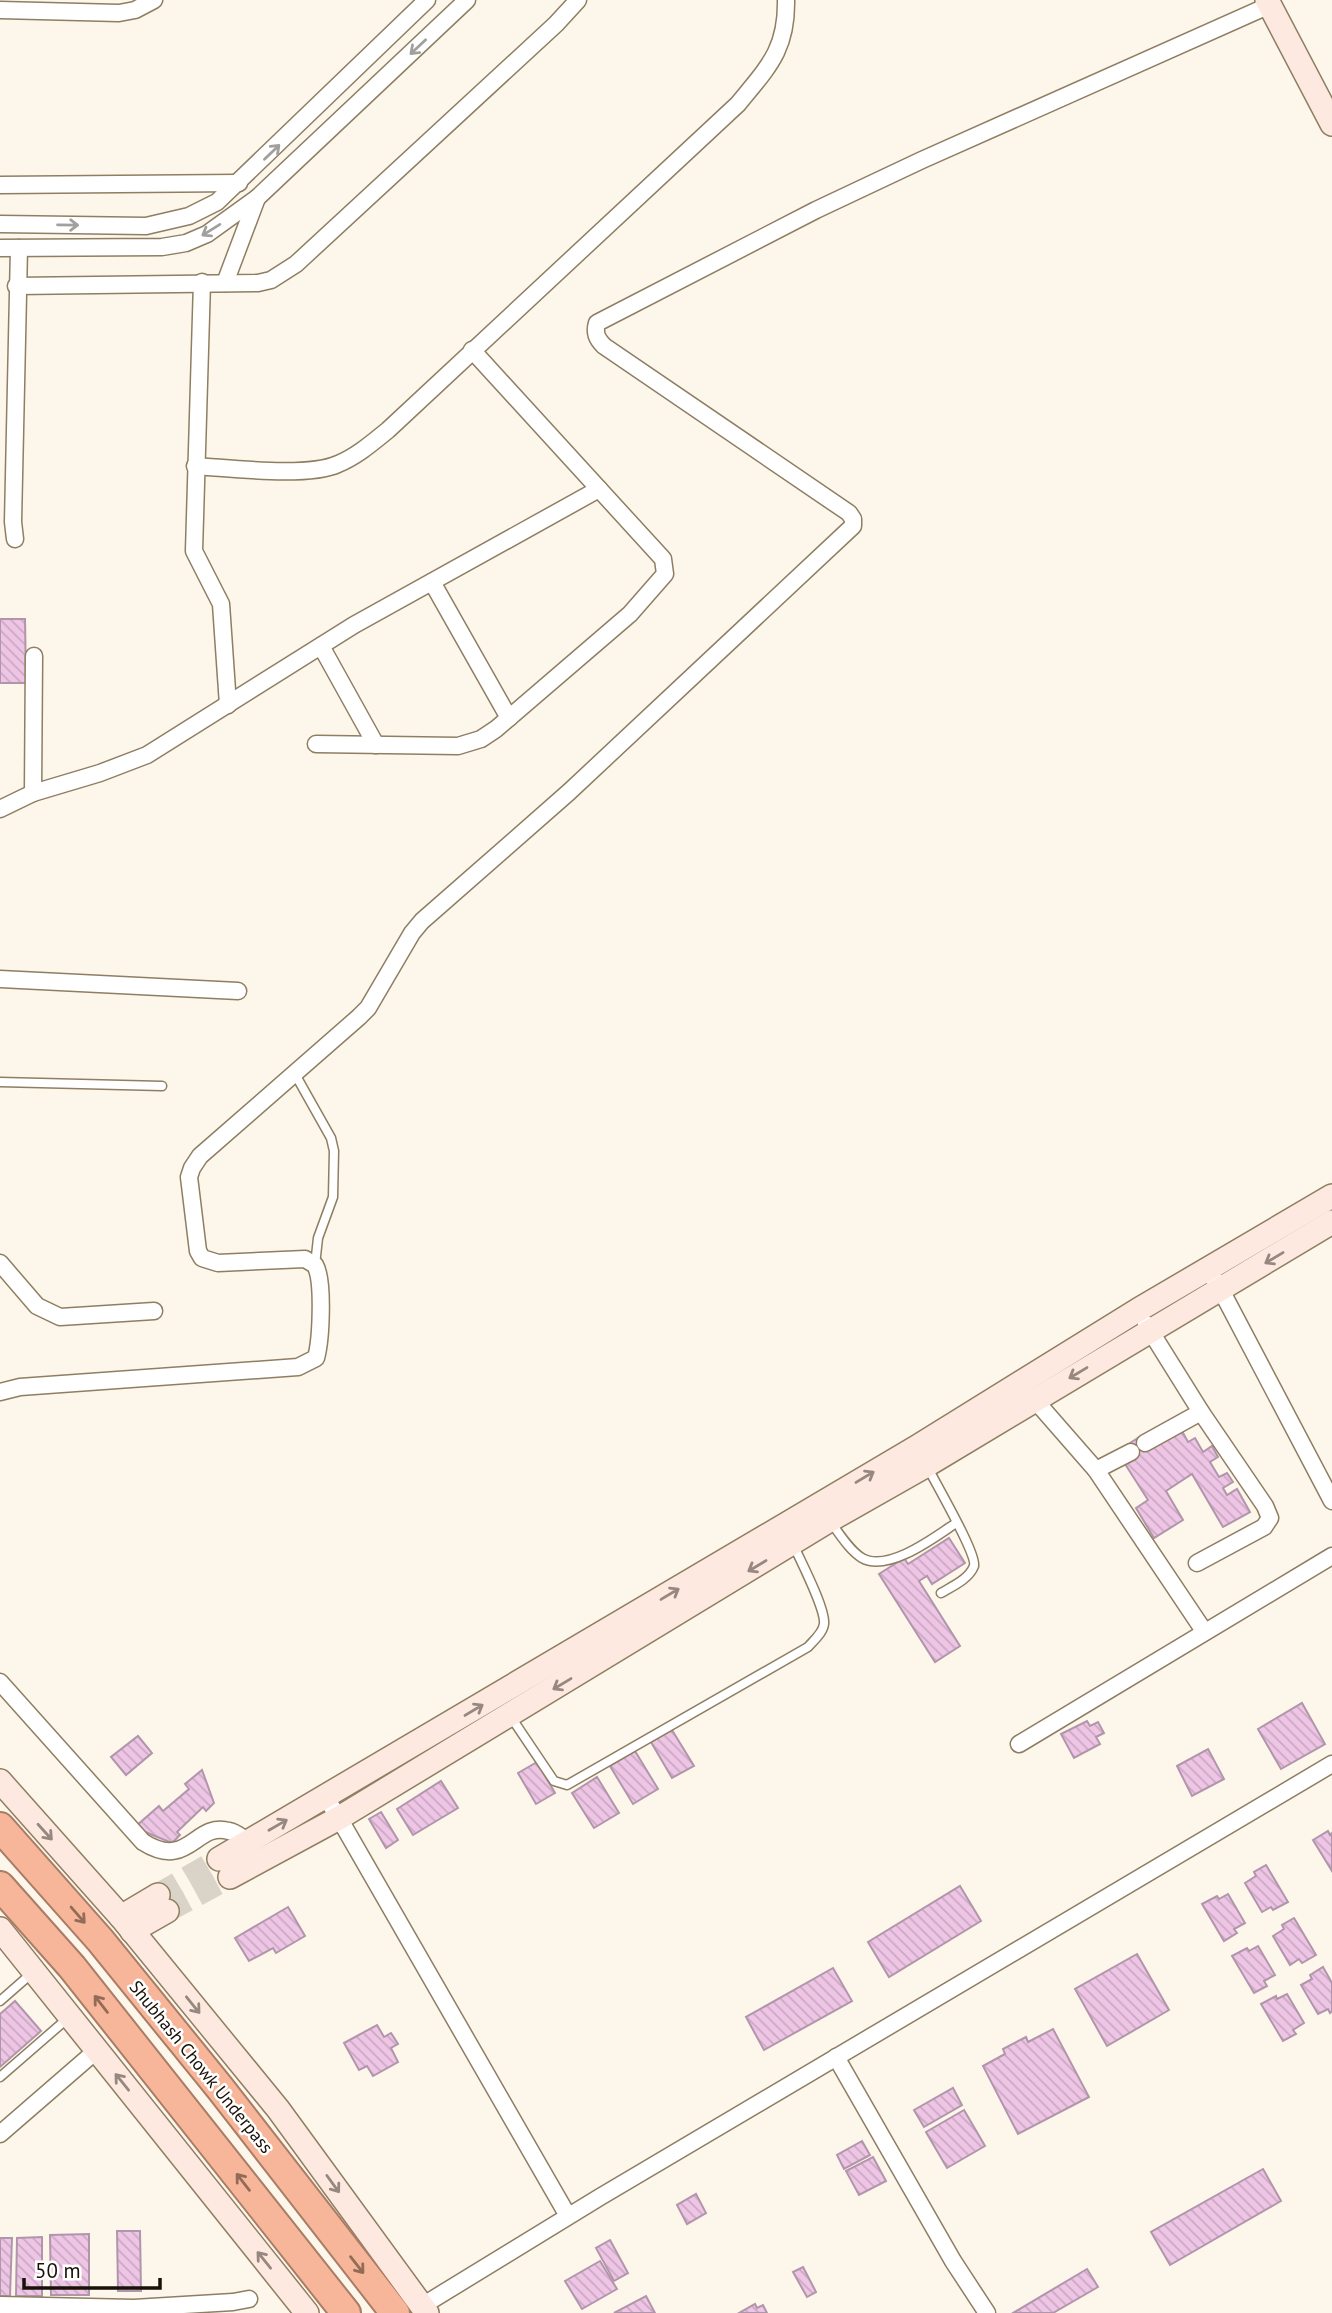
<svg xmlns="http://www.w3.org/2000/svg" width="1332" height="2313" font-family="'PT Sans',sans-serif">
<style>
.building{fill:url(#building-back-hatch);stroke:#b196ab;stroke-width:2}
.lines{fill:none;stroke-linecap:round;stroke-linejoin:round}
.secondary-tunnel{stroke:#dad4c8;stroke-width:23;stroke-dasharray:23 11;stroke-linecap:butt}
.lane-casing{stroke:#8e7e62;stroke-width:11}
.street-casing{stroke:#8e7e62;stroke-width:19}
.secondary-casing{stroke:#8e7e62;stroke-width:26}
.highway-casing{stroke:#a97c66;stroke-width:32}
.lane{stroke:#fff;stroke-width:8}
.street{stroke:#fff;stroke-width:16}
.secondary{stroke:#fde9e0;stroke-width:23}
.highway{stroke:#f7b699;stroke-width:28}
.oneway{stroke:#a2a09c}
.oneway2{stroke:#96887e}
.oneway3{stroke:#926c57}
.labels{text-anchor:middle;stroke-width:5;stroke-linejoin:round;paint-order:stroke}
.street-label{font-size:18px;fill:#171107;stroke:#fff}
</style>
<defs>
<pattern id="building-back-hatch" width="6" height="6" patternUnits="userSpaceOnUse" patternTransform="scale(1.75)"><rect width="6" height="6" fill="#eec5e5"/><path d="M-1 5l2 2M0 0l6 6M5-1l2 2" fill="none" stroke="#cba8c3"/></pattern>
</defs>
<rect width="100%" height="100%" fill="#fdf6ea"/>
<g class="building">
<path d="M0 619H25L26 683H0Z"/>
<path d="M1182 1431 1188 1442 1195 1438 1203 1452 1212 1446 1218 1457 1210 1462 1219 1477 1227 1473 1233 1482 1223 1488 1227 1495 1237 1489 1250 1512 1223 1527 1192 1474 1166 1491 1183 1520 1154 1538 1136 1508 1148 1500 1125 1464 1135 1459 1127 1445 1141 1436 1149 1450Z"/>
<path d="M949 1538 965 1563 932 1584 927 1576 919 1581 960 1646 935 1662 879 1574 904 1558 908 1564Z"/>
<path d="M1302 1703 1325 1744 1281 1769 1258 1729Z"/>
<path d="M1087 1721 1090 1726 1098 1722 1104 1733 1096 1737 1100 1744 1074 1758 1061 1734Z"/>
<path d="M672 1730 694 1766 672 1778 651 1742Z"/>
<path d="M138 1736 152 1753 126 1775 111 1757Z"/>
<path d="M1208 1749 1224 1779 1192 1796 1177 1766Z"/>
<path d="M635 1751 658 1789 633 1804 610 1766Z"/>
<path d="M537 1762 555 1793 536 1804 518 1773Z"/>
<path d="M202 1770 214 1803 206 1811 203 1807 177 1832 180 1835 172 1843 138 1829 135 1827 159 1806 163 1811 189 1789 185 1784Z"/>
<path d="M597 1777 619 1813 594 1828 572 1793Z"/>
<path d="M441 1781 458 1808 413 1835 397 1809Z"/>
<path d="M381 1812 398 1840 386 1848 369 1819Z"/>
<path d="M1328 1831 1330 1835 1332 1833V1871L1313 1840Z"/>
<path d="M1266 1865 1288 1902 1273 1910 1271 1907 1262 1912 1245 1883 1256 1876 1254 1872Z"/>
<path d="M960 1886 981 1921 889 1977 868 1942Z"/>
<path d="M1228 1894 1245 1923 1234 1929 1237 1933 1224 1941 1202 1904 1217 1896 1219 1899Z"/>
<path d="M288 1907 305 1936 276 1953 273 1948 249 1961 235 1938Z"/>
<path d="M1294 1918 1316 1955 1302 1963 1299 1959 1290 1965 1273 1936 1284 1929 1282 1925Z"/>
<path d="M1258 1946 1275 1975 1264 1981 1267 1986 1254 1993 1232 1956 1247 1948 1249 1951Z"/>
<path d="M1137 1954 1169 2010 1107 2046 1075 1989Z"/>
<path d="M1323 1967 1332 1983V2011L1330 2013 1328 2009 1318 2014 1301 1985 1312 1979 1310 1975Z"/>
<path d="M833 1968 852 2001 764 2050 746 2017Z"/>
<path d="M1287 1994 1304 2023 1293 2030 1296 2034 1283 2041 1261 2004 1276 1996 1277 1999Z"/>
<path d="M15 2001 41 2031 0 2067V2014Z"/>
<path d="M377 2025 384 2037 391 2033 398 2044 391 2048 398 2062 373 2076 367 2066 359 2070 344 2043Z"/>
<path d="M1053 2029 1089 2097 1018 2134 983 2066 1005 2054 1003 2049 1026 2037 1028 2042Z"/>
<path d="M953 2088 962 2105 924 2127 914 2110Z"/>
<path d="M964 2110 985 2146 947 2168 926 2132Z"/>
<path d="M862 2141 870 2155 844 2169 837 2155Z"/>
<path d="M873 2157 886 2181 859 2195 846 2171Z"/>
<path d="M1263 2169 1281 2201 1170 2265 1151 2232Z"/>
<path d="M696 2194 706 2213 687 2224 677 2205Z"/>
<path d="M117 2231H140L141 2291H118Z"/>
<path d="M89 2234V2295H51L50 2235Z"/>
<path d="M42 2237V2296H16L17 2238Z"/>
<path d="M0 2238H12L10 2296H0Z"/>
<path d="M610 2240 628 2273 614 2281 596 2248Z"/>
<path d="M600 2261 617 2289 582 2309 565 2281Z"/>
<path d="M803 2267 816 2292 807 2297 793 2272Z"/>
<path d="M1087 2269 1098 2287 1053 2313H1013Z"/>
<path d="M646 2296 655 2313H614Z"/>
<path d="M755 2304 757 2308 763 2305 767 2313H739Z"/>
</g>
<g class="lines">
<g class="secondary-tunnel">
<path d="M158 1895 219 1859"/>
<path d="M167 1911 230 1877"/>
</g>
<defs>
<g id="lane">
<path d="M295 1074 331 1138 334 1151 333 1197 318 1238 315 1265"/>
<path d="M0 1082 162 1086"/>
<path d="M928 1468C936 1484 977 1554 974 1566 969 1579 953 1586 941 1593"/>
<path d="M830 1521C839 1533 849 1550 862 1558 888 1573 935 1537 956 1523"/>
<path d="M511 1717 554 1781 567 1785 808 1647C813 1641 823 1633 824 1624 826 1609 800 1560 793 1544"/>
<path d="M0 2001 32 1973"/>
<path d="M0 2077 68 2018"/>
</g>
<g id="street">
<path d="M0 10 119 13 135 10 154 0"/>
<path d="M0 185 239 183"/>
<path d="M0 224 146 226 189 216 217 202 427 0"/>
<path d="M0 248 162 247 186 243 207 234 257 198 467 0"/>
<path d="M202 282 194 551 221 604 228 705"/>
<path d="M225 283 257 198"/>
<path d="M16 286 258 283 271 280 296 264 556 24 578 0"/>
<path d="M195 466C231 468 307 478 338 464 357 456 372 443 388 430L738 104C768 67 787 50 786 0"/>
<path d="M15 539 13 522 19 248"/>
<path d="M432 582 509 718"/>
<path d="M321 646 376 745"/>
<path d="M316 744 458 746 481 739 496 729 630 614 665 574 663 559 472 350"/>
<path d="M33 793 34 656"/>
<path d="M0 809 33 793 100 773 147 755 354 625 599 489"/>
<path d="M0 979 238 991"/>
<path d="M0 1263 37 1306 60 1317 154 1311"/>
<path d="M1208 1270 1221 1290 1332 1501"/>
<path d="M1146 1324 1201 1412 1265 1506 1270 1518 1264 1527 1197 1563"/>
<path d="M0 1392 20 1387 298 1367 316 1358C321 1340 324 1280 315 1265L305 1259 218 1263 202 1258 198 1251 189 1177 192 1168 200 1156 359 1017 368 1008 412 933 422 921 569 792 853 526V519L849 513 604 346C597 339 594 333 597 323L816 210 922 160 1270 5"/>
<path d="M1034 1399 1096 1470 1204 1631"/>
<path d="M1145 1443 1201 1412"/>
<path d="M1096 1470 1131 1452"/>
<path d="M0 1682 143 1842C189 1871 195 1821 229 1831 236 1832 242 1838 248 1842"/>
<path d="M1019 1744 1332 1556"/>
<path d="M326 1798 339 1818 568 2216"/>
<path d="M836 2057 953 2261 987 2313"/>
<path d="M0 2134 97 2050"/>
<path d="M0 2305 134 2308 233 2302 249 2299"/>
<path d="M422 2306 600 2197 1332 1764"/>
</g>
<g id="secondary">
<path d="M1267 0 1332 124"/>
<path d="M0 1781 121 1917 278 2109 427 2313"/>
<path d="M219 1859 917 1447 1138 1310 1332 1196"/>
<path d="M230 1877 339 1818 830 1520 927 1465 1332 1222"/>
<path d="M121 1917 158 1895"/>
<path d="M0 1929 307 2313"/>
<path d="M132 1931 167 1911"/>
</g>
<g id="highway">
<path d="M0 1827 100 1940 220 2088 395 2313"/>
<path d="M0 1886 72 1967 346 2313"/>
</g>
</defs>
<use href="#lane" class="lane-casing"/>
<use href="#street" class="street-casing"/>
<use href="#secondary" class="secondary-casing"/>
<use href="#highway" class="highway-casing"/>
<use href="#lane" class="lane"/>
<use href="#street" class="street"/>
<use href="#secondary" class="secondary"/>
<use href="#highway" class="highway"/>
</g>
<defs><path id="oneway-shaft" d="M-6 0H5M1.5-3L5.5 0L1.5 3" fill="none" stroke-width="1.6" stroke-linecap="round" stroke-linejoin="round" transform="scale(1.75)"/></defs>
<g class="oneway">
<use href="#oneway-shaft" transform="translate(418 47) rotate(137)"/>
<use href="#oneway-shaft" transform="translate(272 152) rotate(-44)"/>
<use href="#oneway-shaft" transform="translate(68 225) rotate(1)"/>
<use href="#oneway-shaft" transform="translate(211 230) rotate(148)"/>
</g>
<g class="oneway2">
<use href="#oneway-shaft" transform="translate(1274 1258) rotate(149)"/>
<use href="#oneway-shaft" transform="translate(1078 1373) rotate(149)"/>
<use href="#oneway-shaft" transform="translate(865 1477) rotate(-31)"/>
<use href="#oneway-shaft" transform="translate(757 1566) rotate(149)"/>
<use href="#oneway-shaft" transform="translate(670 1594) rotate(-31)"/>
<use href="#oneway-shaft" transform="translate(562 1684) rotate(149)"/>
<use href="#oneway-shaft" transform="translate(474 1710) rotate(-31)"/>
<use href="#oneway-shaft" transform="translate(278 1825) rotate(-30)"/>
<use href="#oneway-shaft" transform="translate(45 1832) rotate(48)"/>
<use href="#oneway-shaft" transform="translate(193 2005) rotate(51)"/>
<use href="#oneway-shaft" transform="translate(122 2082) rotate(-129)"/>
<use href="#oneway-shaft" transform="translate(333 2184) rotate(54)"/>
<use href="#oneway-shaft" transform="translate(264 2260) rotate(-129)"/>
</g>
<g class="oneway3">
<use href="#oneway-shaft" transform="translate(78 1915) rotate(49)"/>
<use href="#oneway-shaft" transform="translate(101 2004) rotate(-128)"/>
<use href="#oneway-shaft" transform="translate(243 2182) rotate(-128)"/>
<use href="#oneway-shaft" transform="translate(357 2265) rotate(52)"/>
</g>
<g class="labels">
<g class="street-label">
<text transform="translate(201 2067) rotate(51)" y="6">Shubhash Chowk Underpass</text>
</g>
</g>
<path d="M24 2278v10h136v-10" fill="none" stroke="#171107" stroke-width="3.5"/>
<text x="35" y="2278" font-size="21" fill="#171107" stroke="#ffffff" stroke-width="5" paint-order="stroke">50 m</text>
</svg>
